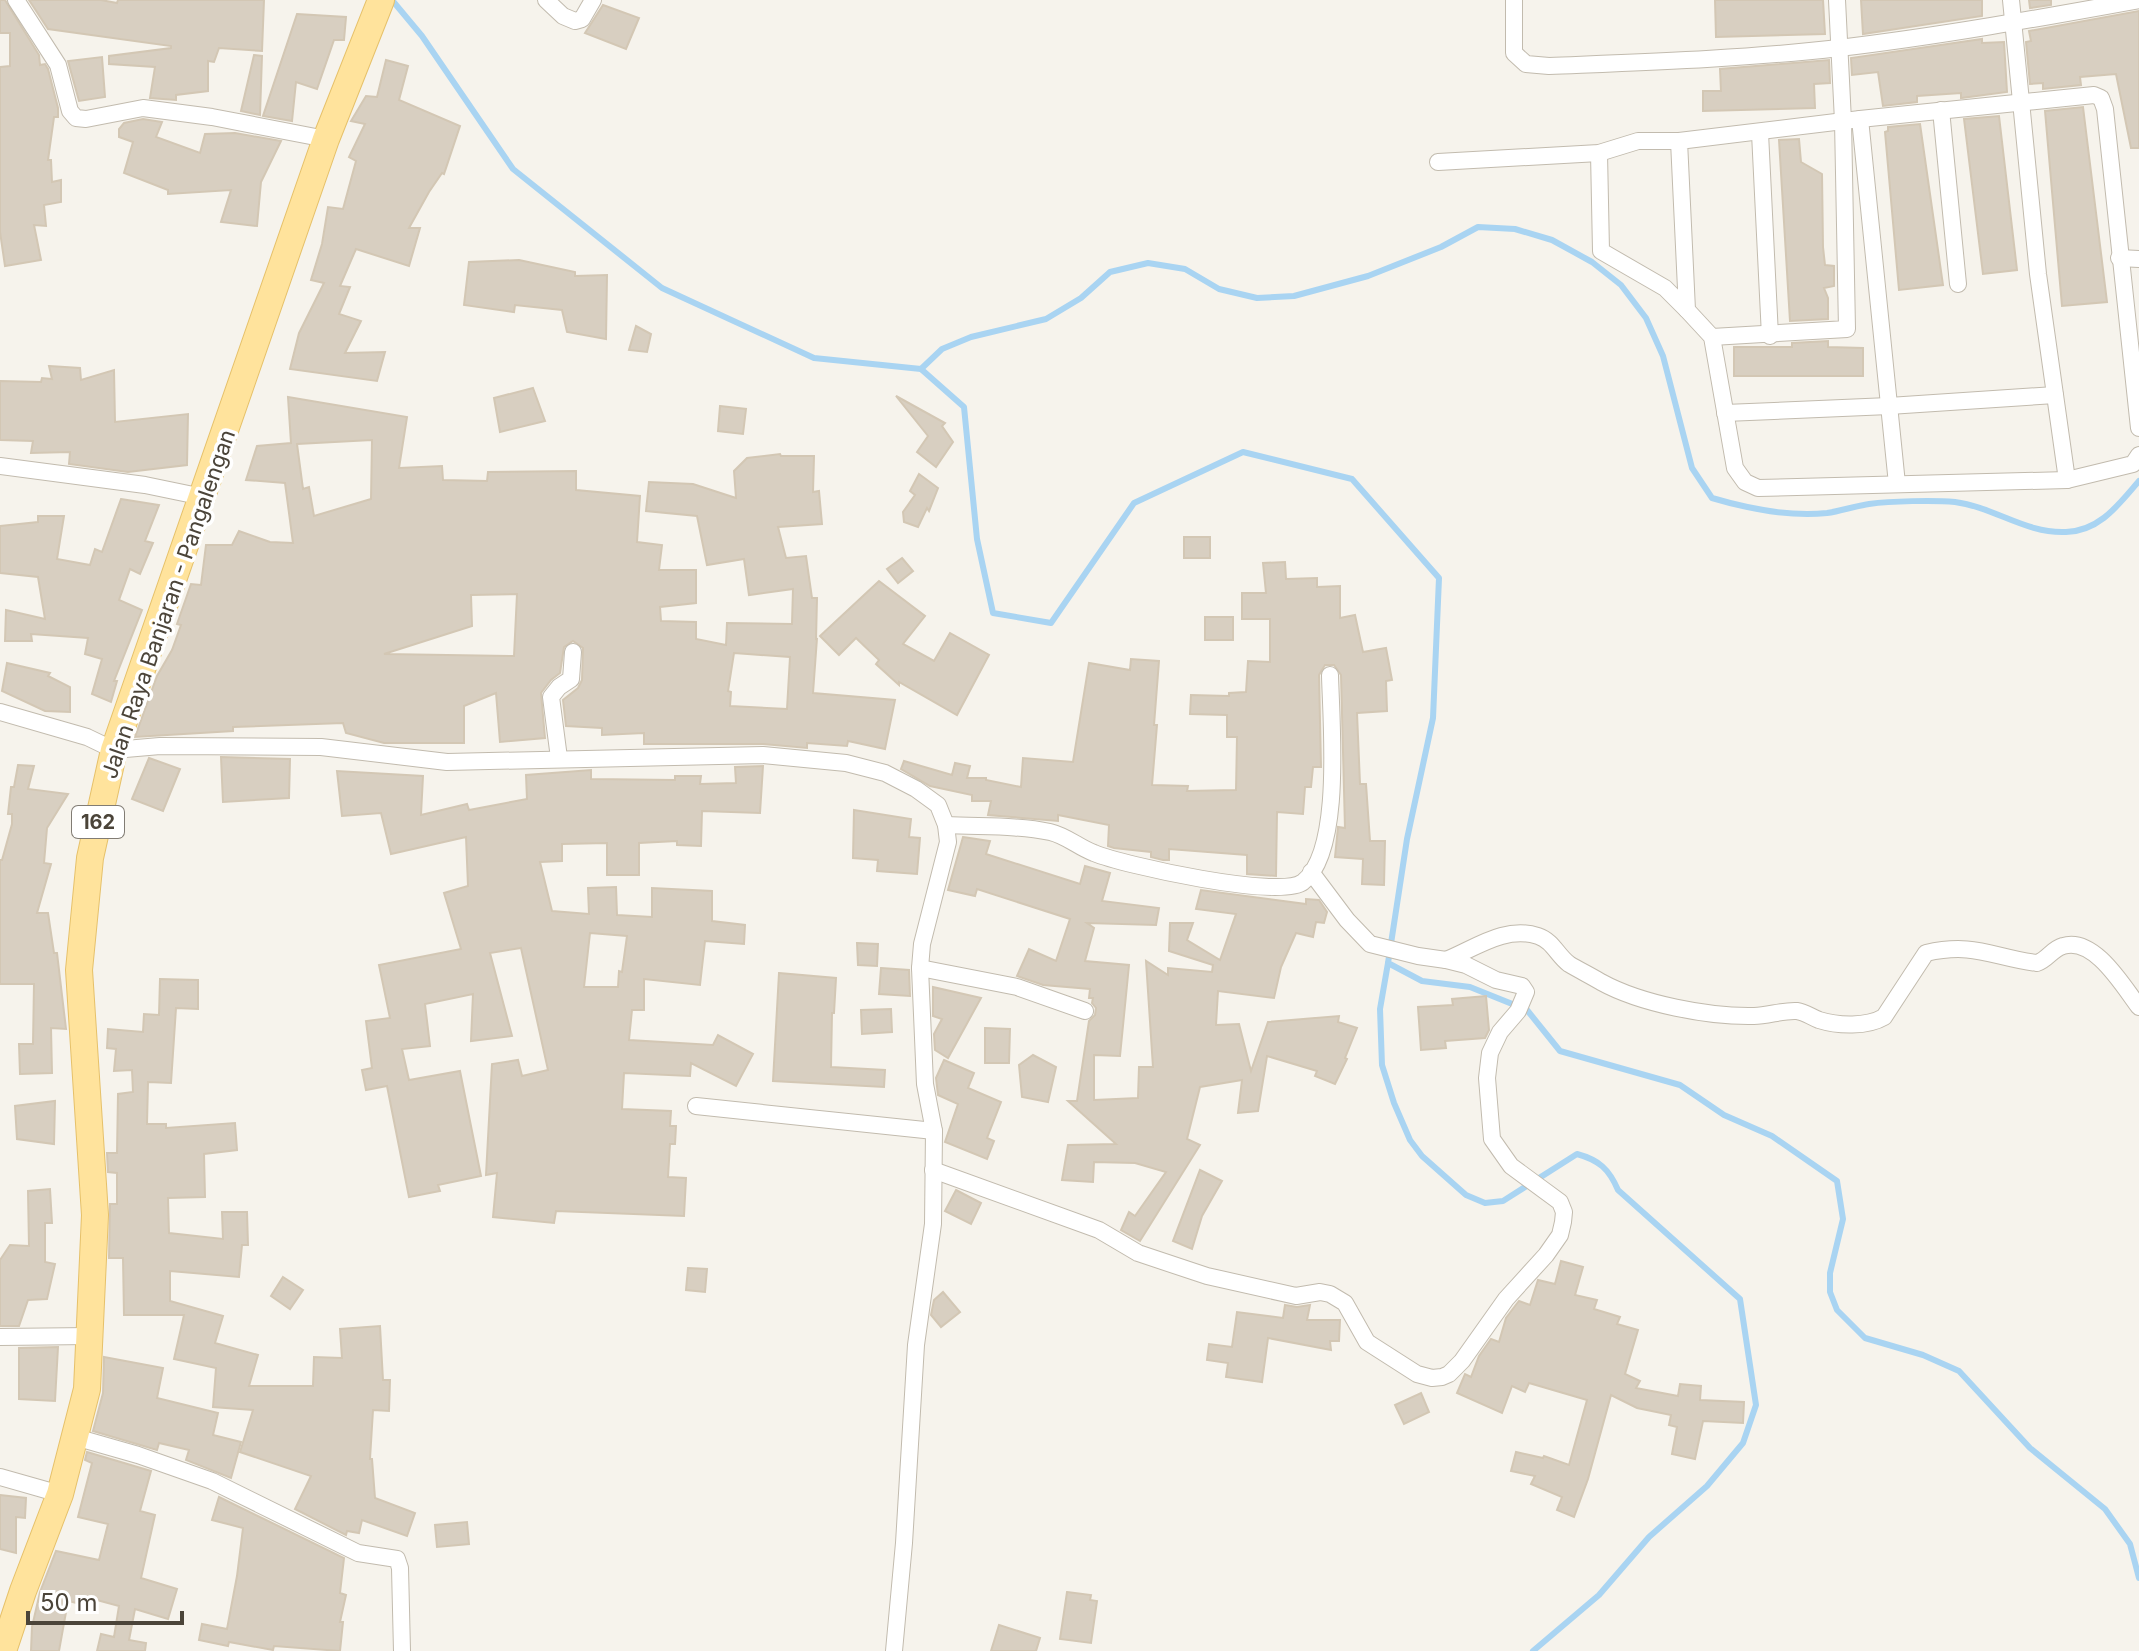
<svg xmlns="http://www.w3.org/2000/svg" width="2139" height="1651" font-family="Inter,sans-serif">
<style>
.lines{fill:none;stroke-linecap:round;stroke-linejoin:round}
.stream{stroke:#a9d4f2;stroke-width:6}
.building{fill:#d8cfc1;stroke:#d3c7b4;stroke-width:2;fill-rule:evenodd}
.minor-casing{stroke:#c2bbae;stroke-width:18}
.primary-casing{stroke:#e6c16a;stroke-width:28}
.minor{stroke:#fff;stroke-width:16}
.primary{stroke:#ffe39c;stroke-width:26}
.labels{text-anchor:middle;stroke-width:7;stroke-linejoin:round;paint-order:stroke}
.shield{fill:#fff;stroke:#817c74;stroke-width:2}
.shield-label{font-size:20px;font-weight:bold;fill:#4b4439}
.street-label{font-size:22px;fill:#4b4439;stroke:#fff}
</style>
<rect width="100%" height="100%" fill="#f6f3ec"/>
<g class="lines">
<g class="stream">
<path d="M392 0 422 36 513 169 662 288 814 358 921 369 964 407 977 539 993 613 1051 623 1134 503 1243 452 1352 479 1439 578 1433 718 1407 839 1388 963 1422 981 1470 987 1527 1010 1560 1051 1680 1085 1724 1115 1772 1136 1837 1181 1843 1219 1830 1273V1292L1837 1310 1865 1338 1923 1355 1959 1371 2030 1448 2105 1509 2130 1544 2139 1578"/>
<path d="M921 369 942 349 971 337 1046 319 1081 298 1110 272 1148 263 1185 269 1219 289 1257 298 1294 296 1368 276 1441 247 1478 227 1515 229 1552 240 1592 262 1621 285 1646 318 1663 356 1692 468 1712 498C1749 509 1788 517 1827 513 1841 511 1855 506 1869 504 1891 501 1934 500 1955 502 1994 507 2026 534 2066 532 2100 531 2119 504 2139 481"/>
<path d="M1388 963 1380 1009 1382 1065 1394 1103 1410 1140 1422 1156 1466 1195 1485 1203 1503 1201 1577 1154C1599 1160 1609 1169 1618 1190L1740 1299 1756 1405 1743 1443 1707 1486 1649 1537 1599 1595 1533 1651"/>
</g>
</g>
<g class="building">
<path d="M0 0H5L39 55 40 65 45 64 48 69 58 108V117H54L48 160H51L52 182 61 180V202L44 205 46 226 34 225 41 260 5 266 0 232V67L10 66V33H0Z"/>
<path d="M29 0H101L117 3 118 0H264L262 51 219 48 214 62 208 61V91L176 95V100L150 98 155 67 109 64V56L171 48V46L48 29Z"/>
<path d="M1715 0H1823L1825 34 1716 37Z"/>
<path d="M1861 0H1982V16L1863 34Z"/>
<path d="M2029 0H2051V5L2030 8Z"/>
<path d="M603 5 639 18 626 49 585 33Z"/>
<path d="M2139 11V148H2131L2116 74 2080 77 2081 85 2043 89V83L2030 84 2026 42 2031 41 2029 31Z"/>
<path d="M297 14 346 17 344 40H334L317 89 296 82 292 121 263 116Z"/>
<path d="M1982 39V43L2004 42 2007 92 1961 98V93L1917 96V102L1883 106 1878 72 1852 75 1851 58Z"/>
<path d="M254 55 262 56 260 115 241 111Z"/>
<path d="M102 57 105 97 79 101 68 61Z"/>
<path d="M386 60 408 66 399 100 460 126 444 174 442 173 429 192 409 228H420L409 266 356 249 340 286 350 287 339 314 361 321 345 353 385 352 377 381 290 369 299 333 324 283 311 280 322 244 328 207 343 209 356 161 349 157 365 124 351 121 366 96 377 97Z"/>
<path d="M1829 60 1830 83 1814 84 1815 108 1703 111V91H1721L1720 69Z"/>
<path d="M2083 107 2107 302 2062 306 2045 111Z"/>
<path d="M1999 116 2017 270 1983 274 1964 119Z"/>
<path d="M143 119 162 122 156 137 200 153 205 134 235 133 281 141 261 182 257 226 221 222 231 190 168 194V190L124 173 133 142 119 137V129L124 123Z"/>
<path d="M1920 124 1943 285 1899 290 1885 132 1888 131V127Z"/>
<path d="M1799 139 1801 162 1822 174 1823 247 1825 265 1834 266V286L1824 288 1828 298V319L1790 321 1779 140Z"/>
<path d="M519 260 575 272V276L607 275 606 339 567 332 562 310 515 305 514 312 464 305 469 262Z"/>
<path d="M636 326 651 334 647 352 629 350Z"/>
<path d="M1828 341V347L1863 348V376H1734V347H1792V343Z"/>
<path d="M49 366 80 368 81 380 114 370 115 422 188 414 187 465 128 472 69 464 70 452 31 453 33 441 0 440V381L41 382 42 378 52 379Z"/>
<path d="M533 388 545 421 500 432 494 398Z"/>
<path d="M896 396 945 423 942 426 953 442 936 467 917 452 928 436Z"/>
<path d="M288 397 407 417 399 468 442 466 443 480 487 481 488 472 576 471V490L640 496 637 542 662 545 659 570H696V603L660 607 661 621 696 622V639L726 645 727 623 792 624 793 589 749 595 744 559 707 565 697 516 646 511 649 482 693 484 736 498 734 471 747 458 780 454 781 456H814L813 492 819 491 822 524 778 527 786 558 806 556 812 598H817L816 640 817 638 813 693 895 700 885 749 848 741 847 746 807 743V748L763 744H644V733L602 735V728L566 726 563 700 578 688 582 680 583 648 573 641 564 647 560 673 551 680 541 693 545 738 500 742 496 693 464 706V743H384L346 733 343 723 233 727V731L135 737 157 676 172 650 181 625 177 624 191 584 201 585 206 545H232L239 531 270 542 293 543 285 483 246 480 257 446 291 443ZM372 440 371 499 314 516 309 487 303 489 297 444ZM517 594 514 656 384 654 472 626 471 595ZM734 653 790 657 787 709 730 706 731 692 728 691Z"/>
<path d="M720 406 746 409 743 434 718 431Z"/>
<path d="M919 474 938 488 929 511 927 508 918 527 904 522 903 512 915 495 910 491Z"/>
<path d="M121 499 159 505 145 541 153 543 140 574 130 569 119 600 142 610 114 681H117L111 702 92 694 102 659 85 654 88 638 31 634 32 641H5L6 610 45 619 38 577 0 573V526L38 522V516H64L57 559 90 565 95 549 102 552Z"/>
<rect x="1184" y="537" width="26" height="21"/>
<path d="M902 558 913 571 898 583 887 569Z"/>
<path d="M1285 562 1286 579 1317 578V587L1340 586V618L1355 615 1363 652 1386 648 1392 680 1386 681 1387 711 1357 713 1360 784H1366L1370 841H1385L1384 885 1362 884 1363 859 1335 857 1338 827 1345 828 1341 675 1334 665H1325L1319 675 1321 767H1313L1311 787H1305L1303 814 1277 812 1276 876 1247 874V855L1169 849V860H1163L1151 857V852L1114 848 1108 846 1109 825 1058 815V821L988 815 991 801H972V795L930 786 901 769 904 761 952 775 955 763 970 766 967 778H986V780L1021 787 1023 758 1073 762 1089 663 1130 670 1131 659 1159 661 1154 725H1157L1152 785 1188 786 1187 791 1236 790 1237 737H1227V715L1190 714 1191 695 1229 696V693L1246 692 1248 661 1270 662V619H1242V593H1266L1263 563Z"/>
<path d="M879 581 925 616 903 644 934 661 950 633 989 655 957 715 899 682V685L876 664 879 660 856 638 839 655 820 636Z"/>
<rect x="1205" y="617" width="28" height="23"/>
<path d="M7 663 50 673 48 676 70 687V712L45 711 2 691Z"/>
<path d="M221 757 290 759 289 798 223 802Z"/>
<path d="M149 758 180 769 163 811 132 799Z"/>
<path d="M18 765 34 766 28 789 68 794 47 828 44 863 51 864 37 913H48L54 953H57L66 1029 51 1028 52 1073 20 1074 19 1044H33L34 984H0V860H2L12 824V814H8L11 787H14Z"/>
<path d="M763 766 760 813 702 811 701 846 677 845V841L639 843V875H607V843L562 844V861L540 862 552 911 589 914 588 888 616 887 617 915 652 917V888L712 891V921L745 925 744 944 705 941 700 985 644 979V1010H632L629 1040 713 1045 718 1035 753 1054 736 1086 691 1063 690 1076 624 1073 622 1109 671 1111 670 1126H676L675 1144H670L668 1177 686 1178 684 1216 556 1211 554 1223 493 1217 497 1173 486 1175 492 1064 518 1060 522 1076 548 1070 521 948 490 953 512 1036 471 1041 473 994 425 1004 430 1046 402 1049 409 1080 460 1071 481 1176 438 1185 440 1191 409 1197 387 1086 366 1090 362 1070 372 1068 366 1021 390 1018 379 965 461 949 444 893 468 886 466 837 391 854 381 813 342 816 337 771 423 776 421 815 467 804 469 810 527 799 526 775 591 770V779L675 780V776H701L700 784 736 783 735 767ZM590 933 627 936 622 972 619 971 618 987H584Z"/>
<path d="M854 810 911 819 909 837 920 838 917 874 877 871 878 860 853 858Z"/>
<path d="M963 837 990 841 986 854 1080 884 1085 866 1110 873 1102 901 1159 908 1156 925 1087 923 1094 928 1085 961 1129 965 1120 1056 1094 1055V1100L1138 1098 1139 1067H1153L1146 961 1168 975V968L1212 972 1213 965 1169 951 1170 923H1193L1187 940 1220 960 1236 914 1196 909 1201 890 1306 904V899L1319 900 1327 912 1324 923 1316 922 1313 937 1296 933 1281 967 1274 998 1218 991 1216 1025 1239 1024 1251 1071 1268 1022 1339 1016 1338 1022 1357 1028 1345 1058 1347 1059 1335 1084 1315 1076 1317 1071 1267 1056 1258 1111 1238 1113 1242 1080 1200 1087 1187 1139 1200 1145 1140 1241 1121 1230 1129 1212 1135 1216 1166 1172 1135 1163 1094 1162 1093 1182 1062 1180 1068 1145 1116 1144 1068 1101H1077L1089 1021 1095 1015 1096 1008 1092 1003 1093 998H1089L1090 989 1043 985 1017 976 1029 949 1056 961 1070 919 977 889 975 896 948 890Z"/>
<path d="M857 943 878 944 877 966 858 965Z"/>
<path d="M881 968 909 970 910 996 879 994Z"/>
<path d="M779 973 836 978 834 1013H832L831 1067 885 1070 884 1087 773 1081Z"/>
<path d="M160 979 198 980V1009L176 1008 171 1083 148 1082 147 1124H166V1128L235 1123 237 1150 204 1154 205 1197 168 1198 169 1233 223 1239 222 1212H247L248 1245H242L239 1277 170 1271V1301L223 1316 215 1343 258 1355 249 1386H313L314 1357 342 1358 340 1329 380 1326 383 1380H390L389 1411 373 1410 370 1459H372L375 1498 415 1513 407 1536 362 1520 359 1533 347 1531 346 1535 295 1509 311 1476 240 1452 253 1410 213 1407 216 1368 174 1359 184 1315H124L123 1258H109L110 1204H117V1173L108 1172 107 1153H117L118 1094 133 1092 132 1070 114 1071 116 1049 107 1048 108 1029 143 1032 144 1014 159 1015Z"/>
<path d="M933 987 981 998 948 1058 935 1050 934 1034 942 1019 933 1016Z"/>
<path d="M1486 996 1489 1030 1485 1038 1445 1041 1446 1048 1421 1050 1418 1007 1453 1005 1452 999Z"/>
<path d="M891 1009 892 1032 862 1034 861 1010Z"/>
<path d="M985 1028 1010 1029 1009 1063H985Z"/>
<path d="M1033 1055 1056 1067 1048 1102 1022 1097 1019 1065Z"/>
<path d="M944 1060 974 1073 968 1088 1001 1102 987 1138 994 1141 987 1159 945 1142 958 1104 938 1095 936 1078Z"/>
<path d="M55 1101 54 1144 17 1139 15 1106Z"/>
<path d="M1200 1170 1222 1181 1202 1216 1192 1249 1173 1241Z"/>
<path d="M50 1189 52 1223H45V1262L55 1264 47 1299 28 1300 19 1326H0V1260L10 1245 29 1246 28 1191Z"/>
<path d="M956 1190 981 1203 971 1224 945 1211Z"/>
<path d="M1561 1261 1583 1267 1575 1295 1597 1300 1594 1309 1620 1317 1617 1324 1638 1330 1625 1374 1640 1381 1636 1388 1678 1396 1680 1384 1701 1386 1700 1400 1744 1402 1743 1423 1703 1421 1695 1459 1672 1454 1677 1427 1669 1425 1671 1415 1637 1408 1611 1395 1588 1479 1574 1517 1557 1510 1562 1497 1531 1484 1535 1476 1511 1471 1516 1452 1543 1458 1544 1456 1569 1465 1587 1400 1529 1383 1525 1392 1512 1386 1502 1413 1457 1393 1465 1374 1471 1377 1479 1356 1491 1339 1499 1342 1506 1318 1515 1306 1519 1301 1530 1305 1538 1280 1555 1284Z"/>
<path d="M688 1268 707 1269 705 1292 686 1290Z"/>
<path d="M283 1277 303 1290 290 1309 271 1296Z"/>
<path d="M943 1292 960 1312 941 1327 931 1315 934 1300Z"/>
<path d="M1285 1305 1297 1307 1310 1305 1307 1320H1340L1339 1341H1330L1331 1350 1268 1338 1262 1382 1226 1377 1228 1363 1207 1360 1209 1344 1232 1347 1237 1312 1283 1318Z"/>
<path d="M58 1347 55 1401 19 1399V1348Z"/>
<path d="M104 1357 163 1368 157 1398 218 1413 213 1435 241 1442 231 1478 186 1460 189 1450 159 1443 157 1450 93 1431 103 1393Z"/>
<path d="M1421 1393 1429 1412 1404 1424 1395 1405Z"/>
<path d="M87 1452 151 1471 140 1511 155 1515 141 1578 177 1589 168 1619 135 1609 129 1640 146 1643 145 1651H97L101 1634 114 1637 119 1606 82 1596 81 1604 68 1601 59 1651H31L32 1627 40 1592 56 1551 99 1560 108 1524 78 1517 92 1463 85 1460Z"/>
<path d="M0 1495 26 1498 25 1518 16 1517V1553L0 1549Z"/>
<path d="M219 1497 344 1558 340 1593 346 1595 340 1622H343L340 1651 274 1646 273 1650 229 1642 228 1646 199 1640 202 1624 227 1629 237 1576 243 1528 212 1520Z"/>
<path d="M467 1522 469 1544 437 1547 435 1525Z"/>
<path d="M1067 1592 1091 1595 1090 1600 1097 1601 1091 1643 1060 1639Z"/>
<path d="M999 1625 1040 1638 1036 1651H991Z"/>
</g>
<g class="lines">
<defs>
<g id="minor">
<path d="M16 0 58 65 70 111 76 118 86 119 143 108 212 117 326 139"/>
<path d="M546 0 563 16 575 21 582 19 593 0"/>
<path d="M1514 0V53L1526 64 1549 66C1646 62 1743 59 1839 48 1940 36 2040 18 2139 0"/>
<path d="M2011 0 2038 274 2067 480"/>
<path d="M1941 110 1958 284"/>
<path d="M1860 119 1897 484"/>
<path d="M1760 133 1770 336"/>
<path d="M1599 153 1601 251 1665 288 1687 310"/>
<path d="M1438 162 1599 153 1638 141H1679"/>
<path d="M2119 258 2139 259"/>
<path d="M1712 337 1847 329 1843 121 1837 0"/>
<path d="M1725 413 1889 406 2055 395"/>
<path d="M2139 428 2105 109 2101 98 2094 95 1860 119 1679 141 1687 310 1712 337 1735 468 1745 482 1758 488 2067 480 2133 464 2139 455"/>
<path d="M0 466 145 485 203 497"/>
<path d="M0 712 87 737 114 750 160 746 321 747 447 762 763 755 846 763 885 773 916 789 938 805 946 825 948 842 922 944 920 968 925 1084 934 1131 933 1224 916 1345 904 1543 894 1651"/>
<path d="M559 758 551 697 559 687 571 679 573 652"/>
<path d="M946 825C980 827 1017 825 1050 832 1067 836 1078 847 1094 853 1123 865 1281 900 1303 882 1343 851 1331 722 1330 675"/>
<path d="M1446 960C1474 949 1505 925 1538 936 1553 941 1557 955 1569 964 1579 970 1591 976 1601 982 1641 1004 1709 1017 1754 1016 1768 1016 1783 1010 1797 1011 1805 1012 1811 1017 1819 1020 1838 1026 1867 1027 1884 1017L1926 953C1974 942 1992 957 2037 963 2047 960 2052 949 2063 946 2094 936 2123 986 2139 1007"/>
<path d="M920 968 1017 987 1085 1011"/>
<path d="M696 1106 934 1131"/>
<path d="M933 1170 1099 1230 1138 1253 1207 1276 1296 1296 1320 1292 1330 1294 1345 1303 1367 1342 1417 1374 1432 1378 1442 1377 1449 1374 1462 1361 1506 1299 1546 1255 1560 1235 1563 1222 1564 1212 1560 1202 1511 1166 1492 1139 1487 1078 1490 1053 1500 1032 1518 1011 1526 992 1522 986 1496 980 1466 965 1446 960 1418 956 1370 944 1347 920 1311 872"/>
<path d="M0 1337 90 1336"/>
<path d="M75 1437 138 1455 212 1481 358 1553 397 1559 400 1568 402 1651"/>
<path d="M0 1477 60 1494"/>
</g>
<path id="primary" d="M3 1651 23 1591 60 1494 87 1389 95 1215 79 970 90 858 114 750 326 139 381 0"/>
</defs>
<use href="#minor" class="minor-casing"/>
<use href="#primary" class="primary-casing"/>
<use href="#minor" class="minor"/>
<use href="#primary" class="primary"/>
</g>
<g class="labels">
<rect class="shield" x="72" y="806" width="52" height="32" rx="6"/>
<g class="shield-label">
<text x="98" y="829">162</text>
</g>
<g class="street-label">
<text transform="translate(168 604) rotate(-71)" y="8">Jalan Raya Banjaran - Pangalengan</text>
</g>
</g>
<path d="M28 1611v12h154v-12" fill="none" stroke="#4b4439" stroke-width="4"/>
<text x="40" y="1611" font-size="24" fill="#4b4439" stroke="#ffffff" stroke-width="6" paint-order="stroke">50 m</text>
</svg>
